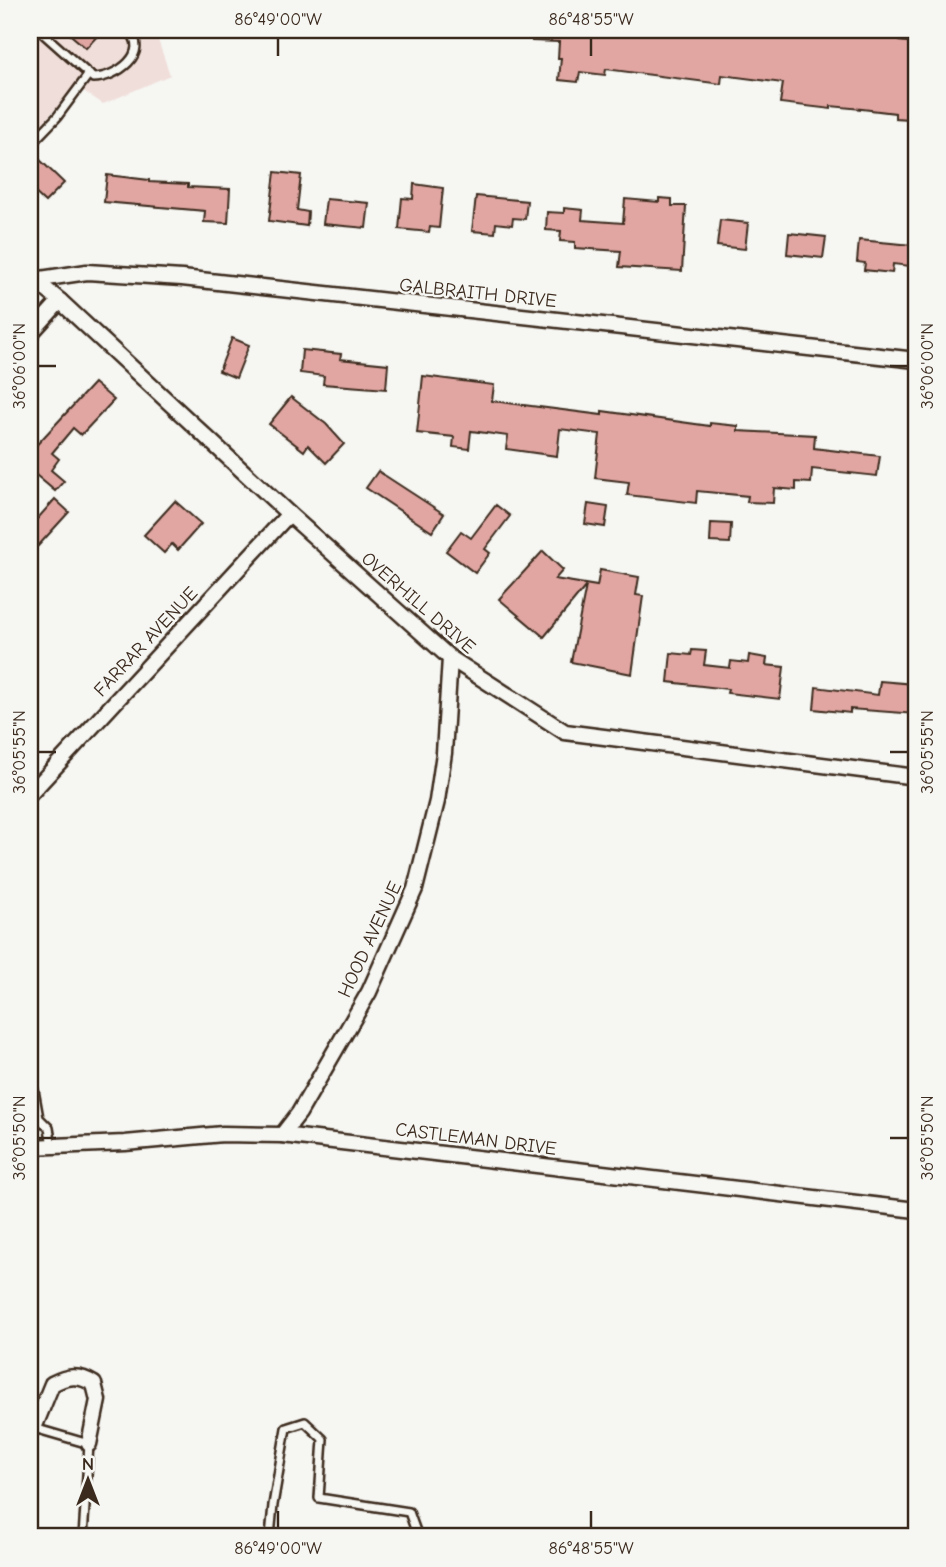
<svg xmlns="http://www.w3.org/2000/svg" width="946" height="1567" font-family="'Comic Neue',sans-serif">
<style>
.built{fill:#f0deda}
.building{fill:#e1a6a2;stroke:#3b2a1e;stroke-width:2}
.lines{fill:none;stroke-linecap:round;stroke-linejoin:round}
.service-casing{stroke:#3b2a1e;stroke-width:12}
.minor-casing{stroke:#3b2a1e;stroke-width:19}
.service{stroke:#f6f6f2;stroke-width:7}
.minor{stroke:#f6f6f2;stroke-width:14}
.ticks{fill:none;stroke:#3b2a1e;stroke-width:2.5}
.labels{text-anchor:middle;stroke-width:5;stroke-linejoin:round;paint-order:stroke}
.street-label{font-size:19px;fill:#3b2a1e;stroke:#f6f6f2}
.neatline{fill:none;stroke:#3b2a1e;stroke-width:2.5}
.ticks-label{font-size:18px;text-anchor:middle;fill:#3b2a1e}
</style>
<rect width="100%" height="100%" fill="#f6f6f2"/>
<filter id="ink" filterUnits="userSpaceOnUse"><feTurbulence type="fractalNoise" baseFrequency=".0143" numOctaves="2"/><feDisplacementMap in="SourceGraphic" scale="14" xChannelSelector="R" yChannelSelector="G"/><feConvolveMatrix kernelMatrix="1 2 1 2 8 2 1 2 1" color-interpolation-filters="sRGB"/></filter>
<g filter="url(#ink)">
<path class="built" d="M30 30H187L158 40 170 75 103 104 76 86 30 137Z"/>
<g class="building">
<path d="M65 30H103L86 48Z"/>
<path d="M532 30H828L899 38V41L916 43V106H910L909 119 895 118V113L862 109 831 106V109L780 103 783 83 722 75 721 84 606 69 605 75 580 72 578 82 559 80 561 58H558L559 42 532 41Z"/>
<path d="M37 157 64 183 45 202 30 188V165Z"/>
<path d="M275 172 301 175 297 210 308 212 307 226 269 221Z"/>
<path d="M107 175 149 180V182L188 184V187L230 189 228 223 204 222 205 211 104 202Z"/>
<path d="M414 184 443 188 439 228 430 227 429 232 399 229 402 198 413 199Z"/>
<path d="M476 196 527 201 525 219 513 218 512 225 496 223 495 233 472 231Z"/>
<path d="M659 198 672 199V206H686L682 271 619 267 621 251 575 248V242L560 241 561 231 546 230 547 212 564 213V208L583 210 582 220 623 223 625 199 659 202Z"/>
<path d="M326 199 369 203 366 228 323 224Z"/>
<path d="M720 220 748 223 745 249 717 246Z"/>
<path d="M789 233 826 237 823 258 787 254Z"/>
<path d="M859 240 912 245 910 266 893 264 892 273 864 270 865 263 857 262Z"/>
<path d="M232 338 249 345 236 378 219 371Z"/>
<path d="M302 350 341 354 340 359 388 364 386 389 323 384 324 376 300 373Z"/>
<path d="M423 376 494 385 492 401 602 415V411L710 426V423L738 426V431L815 435 814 448 880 456 877 476 812 469 811 483 796 482V490L774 488 773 503 747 502 748 496 697 491 696 503 627 495 629 482 595 478 600 434 560 429 557 456 506 449 508 436 471 431 469 449 453 447 454 437 417 433Z"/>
<path d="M94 383 114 400 81 435 73 428 52 453 59 459 51 470 64 481 55 491 30 470V452Z"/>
<path d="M291 397 326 424 344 444 326 463 308 445 304 451 269 424Z"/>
<path d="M378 471 444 514 432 532 366 488Z"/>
<path d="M55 499 69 512 38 546 30 539V527Z"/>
<path d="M175 501 201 524 178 550 172 544 164 553 144 535Z"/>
<path d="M588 504 608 507 605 527 585 524Z"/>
<path d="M496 505 510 516 485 549 490 553 475 573 446 551 461 531 471 538Z"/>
<path d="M711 523 731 524 730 543 710 542Z"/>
<path d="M543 551 563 570 555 579 597 586 600 570 639 577 636 595 643 596 632 674 571 662 586 586 544 637 499 599Z"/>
<path d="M692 650 706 651 704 665 730 668 731 661 748 663 749 655 767 658 766 665 784 667 780 699 727 693 728 689 668 682 671 653 691 655Z"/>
<path d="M880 681 914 684 916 714 850 709V713L814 709 816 687 878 695Z"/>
</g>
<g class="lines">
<defs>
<g id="service">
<path d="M39 30 93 78C116 78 152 53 128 30"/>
<path d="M30 145 57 117 89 74"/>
<path d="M34 1090 39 1118 49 1128 52 1146"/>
<path d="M34 1428 89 1444 83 1537"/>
<path d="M270 1537 273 1505 286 1428 305 1422 323 1439 319 1498 409 1512 418 1537"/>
</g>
<g id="minor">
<path d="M30 276 60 301 289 514 450 658 565 732 916 777"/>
<path d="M34 280 87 272 182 278 916 360"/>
<path d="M30 334 60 301"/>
<path d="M30 794 289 514"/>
<path d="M282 1135 299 1113 369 992 415 889 437 801 444 753 450 658"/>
<path d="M30 1147 125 1143 223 1134 282 1135 916 1210"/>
<path d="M34 1428 52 1384C67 1376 79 1374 94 1384L98 1400 89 1444"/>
</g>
</defs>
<use href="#service" class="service-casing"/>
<use href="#minor" class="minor-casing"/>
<use href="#service" class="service"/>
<use href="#minor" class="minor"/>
</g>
</g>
<path class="ticks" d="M278 38V56M591 38V56M38 366H56M890 366H908M38 752H56M890 752H908M38 1138H56M890 1138H908M278 1511V1528M591 1511V1528"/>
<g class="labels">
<g class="street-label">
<text transform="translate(478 292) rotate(6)" y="7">GALBRAITH DRIVE</text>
<text transform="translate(419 602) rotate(41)" y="7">OVERHILL DRIVE</text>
<text transform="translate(145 641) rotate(-47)" y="7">FARRAR AVENUE</text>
<text transform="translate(369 939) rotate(-65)" y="7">HOOD AVENUE</text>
<text transform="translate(476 1138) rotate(7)" y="7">CASTLEMAN DRIVE</text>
</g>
</g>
<rect width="946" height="1567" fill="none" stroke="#f6f6f2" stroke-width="77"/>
<g transform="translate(88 1480)" stroke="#f6f6f2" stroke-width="5" paint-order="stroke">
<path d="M0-5L12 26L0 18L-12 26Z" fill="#3b2a1e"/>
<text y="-10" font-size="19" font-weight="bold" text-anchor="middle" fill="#3b2a1e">N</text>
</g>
<rect x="38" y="38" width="870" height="1490" class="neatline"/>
<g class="ticks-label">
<text x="278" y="25">86°49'00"W</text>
<text x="591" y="25">86°48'55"W</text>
<text transform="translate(19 366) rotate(-90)" y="6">36°06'00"N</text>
<text transform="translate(927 366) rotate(-90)" y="6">36°06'00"N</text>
<text transform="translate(19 752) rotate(-90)" y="6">36°05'55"N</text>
<text transform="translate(927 752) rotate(-90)" y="6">36°05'55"N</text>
<text transform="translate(19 1138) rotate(-90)" y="6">36°05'50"N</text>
<text transform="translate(927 1138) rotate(-90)" y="6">36°05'50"N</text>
<text x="278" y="1554">86°49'00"W</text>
<text x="591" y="1554">86°48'55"W</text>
</g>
</svg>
